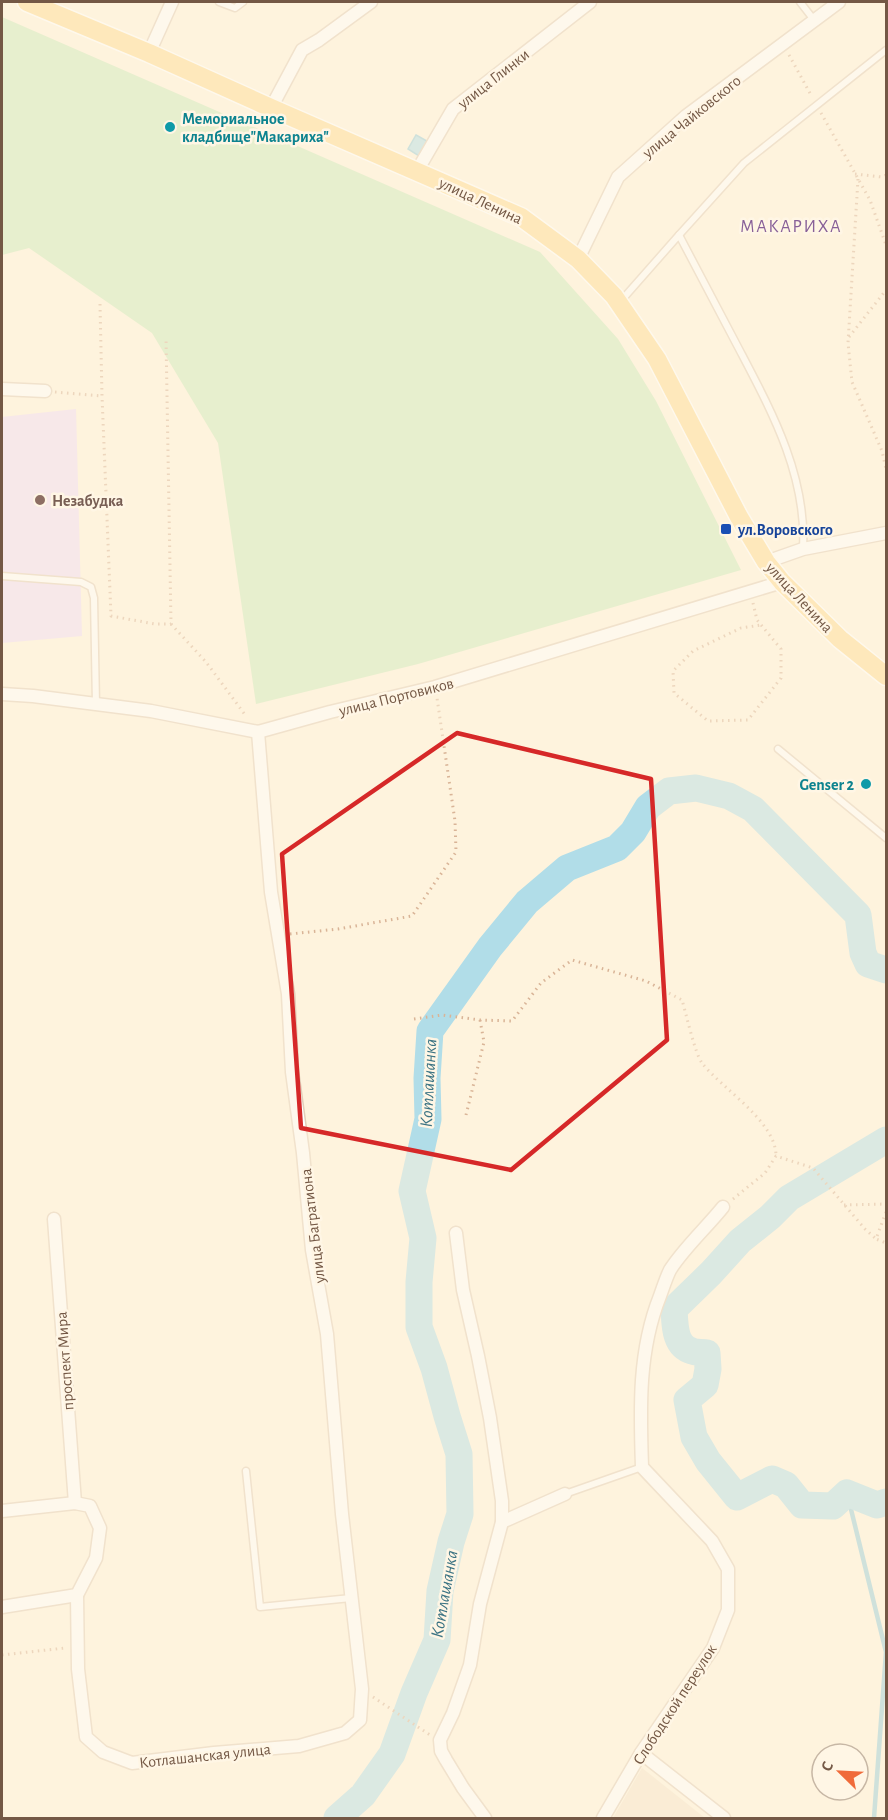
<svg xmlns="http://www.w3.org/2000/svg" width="888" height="1820" font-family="'Alegreya Sans',sans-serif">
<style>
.residential{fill:#f6e5cc}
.education{fill:#f0dbf9}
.green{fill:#cdebbc}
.water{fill:#b1dde8;stroke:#97ccda;stroke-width:1.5}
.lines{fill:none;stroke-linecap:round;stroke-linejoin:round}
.stream{stroke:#97ccda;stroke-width:4.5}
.river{stroke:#b1dde8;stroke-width:27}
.service-casing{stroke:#e2ceb9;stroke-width:9}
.minor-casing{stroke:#e2ceb9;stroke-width:15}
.primary-casing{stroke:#fff;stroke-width:21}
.path{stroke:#d9b497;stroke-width:3;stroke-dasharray:1.5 4.5;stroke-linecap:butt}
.service{stroke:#fff;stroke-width:6}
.minor{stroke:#fff;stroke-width:12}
.primary{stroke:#ffdc93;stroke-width:18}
.marked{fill:none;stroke:#d62828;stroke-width:4.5;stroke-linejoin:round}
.culture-dot{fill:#0f9aa8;stroke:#fff6e5;stroke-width:2}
.education-dot{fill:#8d6e63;stroke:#fff6e5;stroke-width:2}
.transit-dot{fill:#1a4fb4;stroke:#fff6e5;stroke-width:2}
.labels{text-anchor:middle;stroke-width:5;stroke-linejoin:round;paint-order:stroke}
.street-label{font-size:16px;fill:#745845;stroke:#fff6e5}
.culture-label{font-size:16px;font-weight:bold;fill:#0d838f;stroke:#fff6e5;text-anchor:start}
.education-label{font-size:16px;font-weight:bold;fill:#785e54;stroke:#fff6e5;text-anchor:start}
.transit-label{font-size:16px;font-weight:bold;fill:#164399;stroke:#fff6e5;text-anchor:start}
.neighbourhood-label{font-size:18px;letter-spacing:1.5px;fill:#886098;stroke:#fff6e5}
.water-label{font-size:18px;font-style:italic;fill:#3b7383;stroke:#fff6e5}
</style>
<rect width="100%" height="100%" fill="#fef3dd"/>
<path class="residential" d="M642 1768 705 1818H613Z"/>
<path class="education" d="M76 409 82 636 2 643V417Z"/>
<path class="green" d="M2 17 540 252 618 339 656 401 741 570 418 664 256 704 218 443 152 333 29 248 2 255Z"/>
<path class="water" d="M416 135 427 141 419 156 408 149Z"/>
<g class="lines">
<path class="stream" d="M847 1493 886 1652 874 1818"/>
<g class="river">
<path d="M886 1140 789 1198 770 1217 740 1241 711 1273 674 1309C675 1324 674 1346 692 1351 696 1353 702 1352 707 1353L708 1369 705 1385 687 1400 694 1437 708 1461 737 1497 772 1479 786 1485 802 1505 833 1506 847 1493 877 1505 886 1502"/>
<path d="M337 1818 363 1795 392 1754 414 1693 437 1640 440 1591 451 1542 460 1514 459 1454 447 1416 434 1368 419 1327V1282L423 1238 412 1191 428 1119 427 1078 430 1031 490 947 527 902 567 868 617 848 633 832 648 807 669 791 696 788 729 796 753 809 858 915 863 953 868 964 886 970"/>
</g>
<defs>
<g id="service">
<path d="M219 2 235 8 243 2"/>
<path d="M800 2 814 20"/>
<path d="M679 235 744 163 886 50"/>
<path d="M620 302 679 235C699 273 719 311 739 349 772 412 807 476 803 549"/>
<path d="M2 576 81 582 91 587 94 598 96 705"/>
<path d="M778 749 886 838"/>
<path d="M246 1471 260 1607 351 1598"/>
<path d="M565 1494 642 1467"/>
</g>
<g id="minor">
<path d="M149 53 172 2"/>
<path d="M271 108 302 50 319 40 371 2"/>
<path d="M417 171 453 109 590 2"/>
<path d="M578 259 618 177 686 116 839 2"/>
<path d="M2 389 45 391"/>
<path d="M766 562 803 549 886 533"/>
<path d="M2 694 33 696 151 711 258 732 330 712 435 687 782 582"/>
<path d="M54 1219 75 1503"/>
<path d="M456 1233 463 1290 478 1356 490 1418 502 1501V1522L480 1604 470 1665 453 1713 440 1740 441 1751 446 1760 463 1788 485 1818"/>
<path d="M2 1511 75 1503 90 1506 100 1528 96 1558 77 1595 2 1607"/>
<path d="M502 1522 565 1494"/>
<path d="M77 1595 78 1669 86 1737 103 1752 132 1763 214 1753 299 1746 345 1733 360 1720 362 1689 342 1514 327 1334 312 1250 303 1153 292 1072 288 994 271 892 258 732"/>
<path d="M641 1753 724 1818"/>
<path d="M603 1818 641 1753 713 1648 728 1610V1569L712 1541 642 1467C640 1409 638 1351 660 1296 663 1288 666 1278 670 1270 683 1249 707 1227 723 1207"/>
</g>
<path id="primary" d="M27 2 149 53 271 108 521 217 578 259 614 296 657 359 739 517 766 562 782 582 840 639 886 676"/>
</defs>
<use href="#service" class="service-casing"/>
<use href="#minor" class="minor-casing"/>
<use href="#primary" class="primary-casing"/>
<g class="path">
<path d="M789 55 812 97"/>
<path d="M821 113 870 200 886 245"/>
<path d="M855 174 882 177 886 175"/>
<path d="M858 179 848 343 852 382 882 451 886 469"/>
<path d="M100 304 102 396 111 616 155 624H171L166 338"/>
<path d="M849 337 886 290"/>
<path d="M55 392 102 396"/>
<path d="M753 603 757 620 781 649V678L748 720 708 721 674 693 673 671 693 651 741 628 761 625"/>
<path d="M171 624 206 662 246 716"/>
<path d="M290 934 338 929 412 916 456 852 455 821 437 698"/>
<path d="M414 1019 442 1015 480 1020 512 1021 541 983 572 960 646 981 682 1000C686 1013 695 1054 702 1063 722 1089 776 1121 776 1156"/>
<path d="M466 1115 484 1042 480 1020"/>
<path d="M733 1199 765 1173 776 1156 813 1168 865 1229 876 1239"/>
<path d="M844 1205 886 1204"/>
<path d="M886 1212 876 1239 886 1243"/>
<path d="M2 1655 65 1648"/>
<path d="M373 1697 430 1735"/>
</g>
<use href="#service" class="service"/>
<use href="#minor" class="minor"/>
<use href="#primary" class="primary"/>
</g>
<path d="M0 0H888V1820H0ZM457 733 651 779 667 1040 511 1170 301 1128 282 854Z" fill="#fef3dd" fill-opacity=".55" fill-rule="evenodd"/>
<path class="marked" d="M457 733 651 779 667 1040 511 1170 301 1128 282 854Z"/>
<g class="culture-dot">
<circle cx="170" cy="127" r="6"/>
<circle cx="866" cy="784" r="6"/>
</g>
<circle class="education-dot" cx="40" cy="500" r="6"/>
<rect class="transit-dot" x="720" y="523" width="12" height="12" rx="3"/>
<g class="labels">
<g class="street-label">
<text transform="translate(493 78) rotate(-38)" y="6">улица Глинки</text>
<text transform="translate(691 116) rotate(-39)" y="6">улица Чайковского</text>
<text transform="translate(481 200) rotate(25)" y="6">улица Ленина</text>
<text transform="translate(800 597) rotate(47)" y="6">улица Ленина</text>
<text transform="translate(396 696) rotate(-14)" y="6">улица Портовиков</text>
<text transform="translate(312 1226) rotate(-97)" y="6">улица Багратиона</text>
<text transform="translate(64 1361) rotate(-94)" y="6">проспект Мира</text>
<text transform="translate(674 1704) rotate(-57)" y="6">Слободской переулок</text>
<text transform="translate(205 1755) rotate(-6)" y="6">Котлашанская улица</text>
</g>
<g class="culture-label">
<text x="182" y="124">Мемориальное<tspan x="182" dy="18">кладбище"Макариха"</tspan></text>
<text x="854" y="790" text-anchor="end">Genser 2</text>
</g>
<g class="education-label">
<text x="52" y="506">Незабудка</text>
</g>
<g class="transit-label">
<text x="738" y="535">ул.Воровского</text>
</g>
<g class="neighbourhood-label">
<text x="791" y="232">МАКАРИХА</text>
</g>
<g class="water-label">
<text transform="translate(428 1083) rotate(-87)" y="6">Котлашанка</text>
<text transform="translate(444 1594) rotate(-80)" y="6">Котлашанка</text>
</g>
</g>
<rect width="888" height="1820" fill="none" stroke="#745845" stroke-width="6"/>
<g transform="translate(840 1772) rotate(294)"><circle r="28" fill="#fff6e5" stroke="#c7b7a5" stroke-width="1.5"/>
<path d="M0-4.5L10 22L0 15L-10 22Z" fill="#f06b3a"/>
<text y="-9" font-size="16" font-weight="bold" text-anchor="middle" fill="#745845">С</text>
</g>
</svg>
